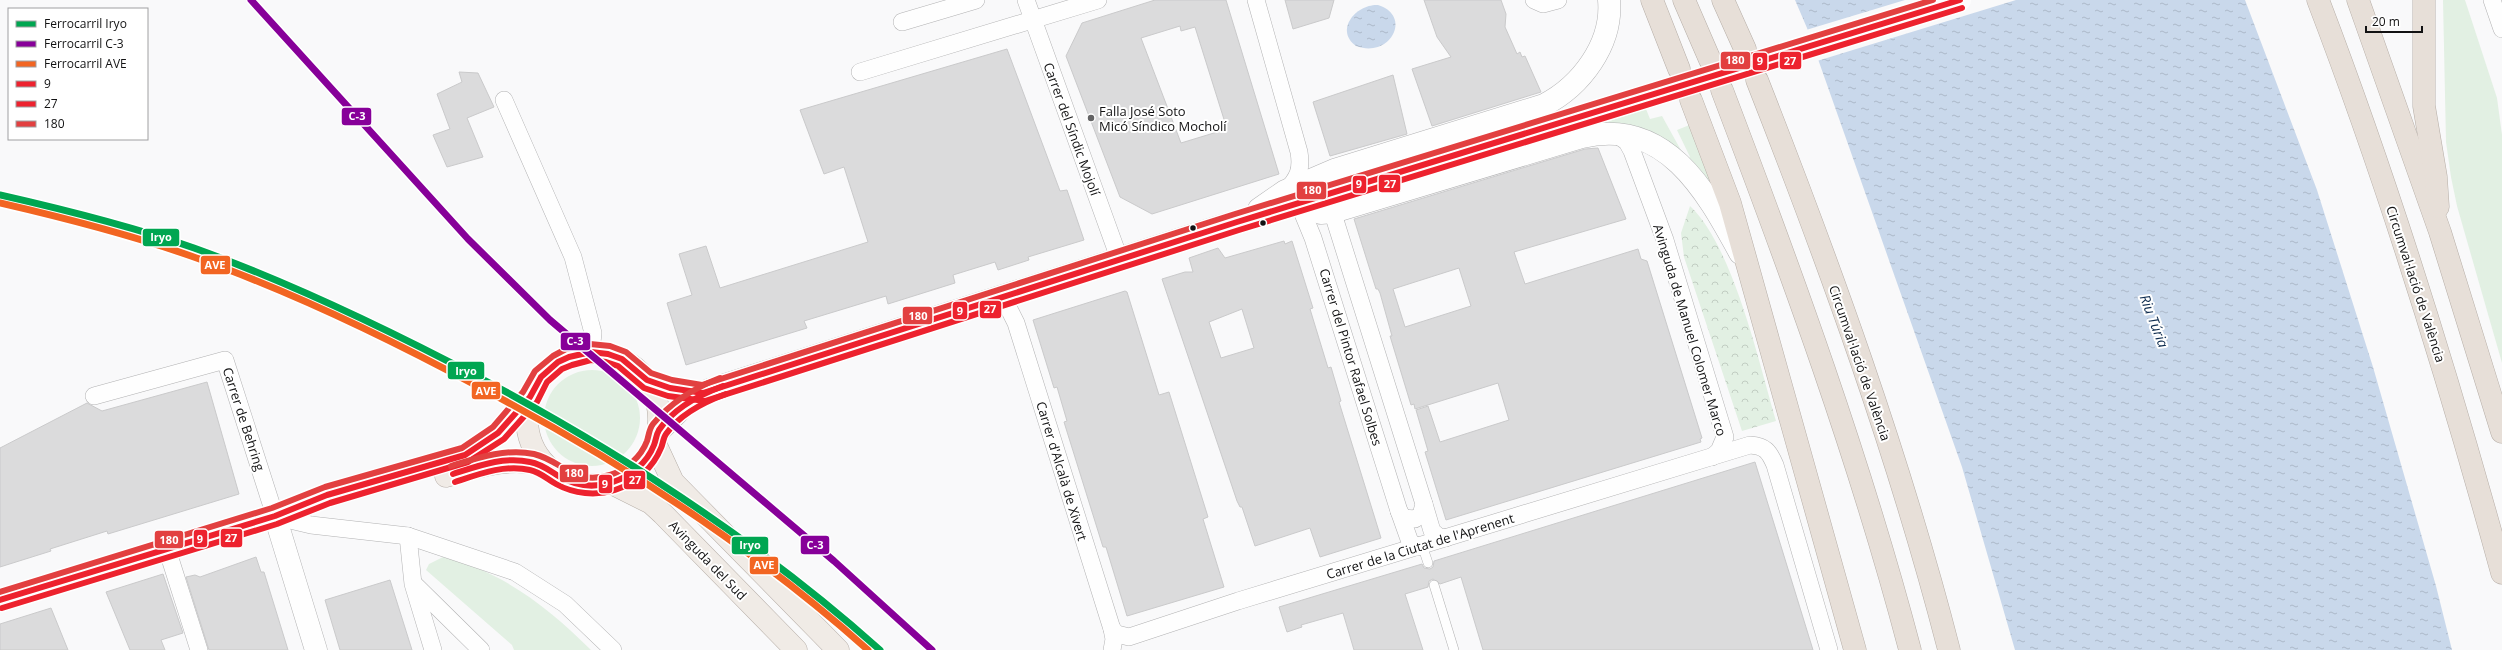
<svg xmlns="http://www.w3.org/2000/svg" width="2502" height="650" font-family="'Open Sans',sans-serif">
<style>
.green{fill:#e2f0e3}
.forest{fill:url(#forest-crowns)}
.water{fill:url(#water-ripples)}
.pier{fill:#f9f9fa}
.building{fill:#dbdbdc;stroke:#cacacb;fill-rule:evenodd}
.lines{fill:none;stroke-linecap:round;stroke-linejoin:round}
.lane-casing{stroke:#b2b2b3;stroke-width:10}
.street-casing{stroke:#b2b2b3;stroke-width:18}
.secondary-casing{stroke:#b2b2b3;stroke-width:23}
.primary-casing{stroke:#b6aea7;stroke-width:23}
.highway-casing{stroke:#b6aea7;stroke-width:23}
.lane{stroke:#fefefe;stroke-width:9}
.street{stroke:#fefefe;stroke-width:17}
.secondary{stroke:#fefefe;stroke-width:22}
.primary{stroke:#f0ebe6;stroke-width:22}
.highway{stroke:#e7dfd8;stroke-width:22}
.secondary-bridge-casing{stroke:#b2b2b3;stroke-width:23;stroke-linecap:butt}
.secondary-bridge{stroke:#fefefe;stroke-width:22}
.bus-1-casing{stroke:#fff;stroke-width:9}
.bus-2-casing{stroke:#fff;stroke-width:9}
.bus-3-casing{stroke:#fff;stroke-width:9}
.bus-1{stroke:#ed222e;stroke-width:6}
.bus-2{stroke:#ed222e;stroke-width:6}
.bus-3{stroke:#e24040;stroke-width:6}
.rail-1-casing{stroke:#fff;stroke-width:10}
.rail-2-casing{stroke:#fff;stroke-width:10}
.rail-3-casing{stroke:#fff;stroke-width:10}
.rail-1{stroke:#00a651;stroke-width:7}
.rail-2{stroke:#870099;stroke-width:7}
.rail-3{stroke:#f26522;stroke-width:7}
.poi-dot{fill:#636364;stroke:#fff;stroke-width:1.5}
.bus-dot{fill:#121213;stroke:#fff;stroke-width:1.5}
.labels{text-anchor:middle;stroke-width:4;stroke-linejoin:round;paint-order:stroke}
.poi-label{font-size:13px;fill:#121213;stroke:#fff;text-anchor:start}
.street-label{font-size:13px;fill:#121213;stroke:#fff}
.water-label{font-size:14px;font-style:italic;fill:#0e2c4f;stroke:#fff}
.line-badge{stroke:#fff;stroke-width:1.5}
.badge-label{font-size:11px;text-anchor:middle;font-weight:bold;fill:#fff}
</style>
<defs>
<pattern id="forest-crowns" width="20" height="18" patternUnits="userSpaceOnUse"><rect width="20" height="18" fill="#e2f0e3"/><path d="M2 6a3 3 0 1 1 6 0M12 15a3 3 0 1 1 6 0" fill="none" stroke="#c1cdc2"/></pattern>
<pattern id="water-ripples" width="26" height="14" patternUnits="userSpaceOnUse"><rect width="26" height="14" fill="#c9d8eb"/><path d="M2 4q2-2 4 0t4 0M15 11q2-2 4 0t4 0" fill="none" stroke="#acb8c9"/></pattern>
</defs>
<rect width="100%" height="100%" fill="#f9f9fa"/>
<g class="green">
<path d="M2443 0H2465L2497 98 2502 135V363L2457 206 2451 177 2446 142Z"/>
<path d="M1646 109 1650 119 1662 116 1683 154 1579 131Z"/>
<path d="M1692 124 1720 198 1687 160 1690 157 1677 130Z"/>
<circle cx="592" cy="418" r="48"/>
<path d="M443 557C502 571 549 608 591 650H514L512 645 426 570 429 564Z"/>
</g>
<path class="forest" d="M1690 206C1733 246 1759 363 1776 421L1742 431 1684 257 1681 233Z"/>
<g class="water">
<path d="M1795 0H2245L2317 190 2373 367 2436 586 2452 650H2015L1962 467 1807 28Z"/>
<path d="M1378 5C1413 16 1390 59 1356 46 1334 30 1356 4 1378 5Z"/>
</g>
<path class="pier" d="M1905 0H2016L1817 61 1806 30Z"/>
<g class="building">
<path d="M1155 0H1226L1279 174 1152 214 1120 197 1066 56 1082 23ZM1180 26 1181 31 1195 27 1227 129 1181 143 1141 38Z"/>
<path d="M1285 0H1334L1329 18 1293 29Z"/>
<path d="M1424 0H1501L1506 14 1505 27 1517 54 1520 52 1522 57 1525 56 1541 92 1432 126 1412 69 1451 57 1437 37Z"/>
<path d="M1007 49 1060 191 1067 190 1084 240 1028 257 1029 260 998 270 995 262 953 275 955 283 888 304 886 296 804 321 807 328 686 365 667 303 692 295 679 254 706 246 720 288 868 242 844 167 824 174 800 110Z"/>
<path d="M459 72 478 73 494 107 467 118 483 157 447 167 433 135 450 129 437 94 462 82Z"/>
<path d="M1393 75 1407 134 1330 156 1313 102Z"/>
<path d="M1598 148 1626 219 1514 252 1525 284 1638 249 1641 259 1647 261 1702 438 1700 439 1701 442 1446 520 1425 452 1428 451 1416 410 1428 406 1440 442 1509 420 1498 383 1415 409 1414 404 1411 405 1390 336H1392L1380 293 1378 289H1376L1354 219 1585 149ZM1459 268 1471 306 1405 327 1393 289Z"/>
<path d="M1284 241 1285 244 1292 241 1313 308 1310 309 1328 368 1331 367 1341 401 1339 402 1381 538 1320 557 1310 528 1255 546 1242 507H1240L1237 501 1162 279 1185 272H1193L1189 258 1218 248 1225 258ZM1242 309 1254 348 1221 358 1209 322Z"/>
<path d="M1125 291 1127 292 1159 395 1169 392 1208 517 1203 519 1224 587 1127 616 1106 547H1103L1064 422 1067 421 1057 387 1054 388 1033 320Z"/>
<path d="M207 382 239 494 108 534 107 531 50 549 51 551 0 567V448L87 403 102 411Z"/>
<path d="M1755 462 1813 650H1483L1461 577 1440 584 1433 579 1429 581 1428 587 1405 594 1423 650H1354L1343 613 1301 625 1302 627 1287 632 1279 607 1422 564 1424 568 1430 569 1433 567 1434 561Z"/>
<path d="M256 557 261 572H264L288 650H209L186 577 195 575 200 577Z"/>
<path d="M163 574 183 633 161 640 165 650H130L106 592Z"/>
<path d="M390 580 412 650H340L325 600Z"/>
<path d="M51 608 68 650H0V624Z"/>
</g>
<g class="lines">
<defs>
<g id="lane">
<path d="M1422 545 1428 563"/>
<path d="M1434 585 1454 650"/>
</g>
<g id="street">
<path d="M1026 0 1119 258"/>
<path d="M1256 0 1299 152C1302 170 1298 178 1286 191"/>
<path d="M1534 0 1543 4 1558 0"/>
<path d="M2492 0 2502 29"/>
<path d="M902 22 976 0"/>
<path d="M860 72 1098 0"/>
<path d="M504 100 573 257 593 333 591 352"/>
<path d="M1616 134 1627 142 1632 151 1665 240 1725 437 1719 451 1712 457"/>
<path d="M1299 204 1313 238 1399 511 1403 518 1415 519 1421 515 1424 504 1329 201"/>
<path d="M1002 295 1016 323 1112 629 1114 639 1112 650"/>
<path d="M94 396 225 360 275 516"/>
<path d="M1424 504 1432 531 1439 537 1446 538"/>
<path d="M1399 511 1410 542 1418 547"/>
<path d="M290 520 311 525 408 536 515 572 565 604 613 650"/>
<path d="M408 536 413 584 433 650"/>
<path d="M167 549 199 650"/>
<path d="M415 585 481 650"/>
<path d="M1112 629 1117 634 1129 637 1238 601 1750 445C1765 446 1769 451 1775 465L1829 650"/>
</g>
<g id="secondary">
<path d="M1299 204 1321 213 1333 212 1582 137C1666 117 1706 191 1740 253"/>
<path d="M1259 209 1285 191 1334 170 1544 105C1581 86 1613 44 1609 0"/>
<path d="M647 380 670 388 703 393"/>
<path d="M658 432 684 406 709 390 1215 228 1648 96"/>
<path d="M275 516 316 650"/>
</g>
<g id="primary">
<circle cx="593" cy="419" r="66"/>
<path d="M655 443 673 482 838 650"/>
<path d="M446 476C479 466 510 456 545 465"/>
<path d="M611 483 651 503 663 514 796 650"/>
<path d="M0 600 275 516 327 495 465 455 498 433 530 397"/>
</g>
<g id="highway">
<path d="M1652 0 1679 69"/>
<path d="M1684 0 1710 60"/>
<path d="M1723 0 1745 49"/>
<path d="M2318 0C2390 188 2449 380 2502 573"/>
<path d="M2358 0 2440 232 2502 432"/>
<path d="M2424 0V106L2436 177 2438 207"/>
<path d="M1757 80C1830 266 1899 456 1949 650"/>
<path d="M1722 90C1792 274 1860 460 1910 650"/>
<path d="M1691 100 1730 203 1855 650"/>
</g>
</defs>
<use href="#lane" class="lane-casing"/>
<use href="#street" class="street-casing"/>
<use href="#secondary" class="secondary-casing"/>
<use href="#primary" class="primary-casing"/>
<use href="#highway" class="highway-casing"/>
<use href="#lane" class="lane"/>
<use href="#street" class="street"/>
<use href="#secondary" class="secondary"/>
<use href="#primary" class="primary"/>
<use href="#highway" class="highway"/>
<defs>
<path id="secondary-bridge" d="M1648 96 1960 0"/>
</defs>
<use href="#secondary-bridge" class="secondary-bridge-casing"/>
<use href="#secondary-bridge" class="secondary-bridge"/>
<defs>
<g id="bus-1">
<path d="M453 474C478 466 504 456 530 462 542 464 550 471 560 477 576 486 595 488 613 482 631 476 647 463 654 445 656 440 656 435 659 430 673 409 699 395 723 386"/>
<path d="M0 600 275 516 327 495 465 455 498 433 530 397 541 377 558 362 569 357 591 352 608 354 622 359 647 380 670 388 703 393 1237 222 1960 0"/>
</g>
<g id="bus-2">
<path d="M455 482C479 474 505 464 530 470 540 472 547 479 556 484 574 494 596 496 615 490 636 483 653 468 661 448 663 444 663 438 666 434 680 414 704 402 726 394"/>
<path d="M2 608 277 524 330 503 468 462 504 439 537 402 547 382 562 369 572 365 591 360 606 362 618 366 644 388 668 396 705 401 1239 230 1962 8"/>
</g>
<g id="bus-3">
<path d="M451 466C477 458 506 448 534 454 563 461 573 486 610 475 626 470 641 457 647 441 649 435 649 429 653 424 671 402 694 388 720 378"/>
<path d="M0 592 272 508 325 487 462 448 493 427 523 392 535 371 553 356 566 349 590 344 610 346 626 352 651 373 672 380 702 385 1235 214 1933 0"/>
</g>
</defs>
<use href="#bus-1" class="bus-1-casing"/>
<use href="#bus-2" class="bus-2-casing"/>
<use href="#bus-3" class="bus-3-casing"/>
<use href="#bus-1" class="bus-1"/>
<use href="#bus-2" class="bus-2"/>
<use href="#bus-3" class="bus-3"/>
<defs>
<path id="rail-1" d="M0 195C66 210 130 226 194 248 294 284 389 330 482 379 625 455 759 542 880 650"/>
<path id="rail-2" d="M251 0 468 239 550 320 834 561 932 650"/>
<path id="rail-3" d="M0 203C65 218 128 234 191 256 291 291 386 337 479 387 619 460 750 545 868 650"/>
</defs>
<use href="#rail-1" class="rail-1-casing"/>
<use href="#rail-2" class="rail-2-casing"/>
<use href="#rail-3" class="rail-3-casing"/>
<use href="#rail-1" class="rail-1"/>
<use href="#rail-2" class="rail-2"/>
<use href="#rail-3" class="rail-3"/>
</g>
<circle class="poi-dot" cx="1091" cy="118" r="4"/>
<g class="bus-dot">
<circle cx="1263" cy="223" r="3.5"/>
<circle cx="1193" cy="228" r="3.5"/>
</g>
<g class="labels">
<g class="poi-label">
<text x="1099" y="116">Falla José Soto<tspan x="1099" dy="15">Micó Síndico Mocholí</tspan></text>
</g>
<g class="street-label">
<text transform="translate(1072 129) rotate(70)" y="5">Carrer del Síndic Mojolí</text>
<text transform="translate(2416 284) rotate(72)" y="5">Circumval·lació de València</text>
<text transform="translate(1690 330) rotate(73)" y="5">Avinguda de Manuel Colomer Marco</text>
<text transform="translate(1351 357) rotate(73)" y="5">Carrer del Pintor Rafael Solbes</text>
<text transform="translate(1860 363) rotate(71)" y="5">Circumval·lació de València</text>
<text transform="translate(244 419) rotate(72)" y="5">Carrer de Behring</text>
<text transform="translate(1062 471) rotate(73)" y="5">Carrer d'Alcalà de Xivert</text>
<text transform="translate(1420 546) rotate(-17)" y="5">Carrer de la Ciutat de l'Aprenent</text>
<text transform="translate(708 560) rotate(46)" y="5">Avinguda del Sud</text>
</g>
<g class="water-label">
<text transform="translate(2154 321) rotate(69)" y="5">Riu Túria</text>
</g>
</g>
<g class="line-badge">
<rect x="1720" y="51" width="31" height="19" rx="4" fill="#e24040"/>
<rect x="1779" y="51" width="23" height="19" rx="4" fill="#ed222e"/>
<rect x="1752" y="52" width="16" height="19" rx="4" fill="#ed222e"/>
<rect x="341" y="107" width="31" height="19" rx="4" fill="#870099"/>
<rect x="1378" y="174" width="23" height="19" rx="4" fill="#ed222e"/>
<rect x="1352" y="175" width="15" height="19" rx="4" fill="#ed222e"/>
<rect x="1296" y="181" width="31" height="19" rx="4" fill="#e24040"/>
<rect x="142" y="228" width="38" height="19" rx="4" fill="#00a651"/>
<rect x="200" y="255" width="31" height="20" rx="4" fill="#f26522"/>
<rect x="979" y="300" width="23" height="19" rx="4" fill="#ed222e"/>
<rect x="952" y="301" width="16" height="19" rx="4" fill="#ed222e"/>
<rect x="902" y="306" width="31" height="19" rx="4" fill="#e24040"/>
<rect x="560" y="332" width="31" height="19" rx="4" fill="#870099"/>
<rect x="447" y="361" width="38" height="19" rx="4" fill="#00a651"/>
<rect x="471" y="381" width="30" height="19" rx="4" fill="#f26522"/>
<rect x="559" y="464" width="30" height="19" rx="4" fill="#e24040"/>
<rect x="623" y="470" width="23" height="20" rx="4" fill="#ed222e"/>
<rect x="598" y="474" width="15" height="20" rx="4" fill="#ed222e"/>
<rect x="220" y="528" width="23" height="20" rx="4" fill="#ed222e"/>
<rect x="193" y="529" width="15" height="19" rx="4" fill="#ed222e"/>
<rect x="154" y="530" width="30" height="19" rx="4" fill="#e24040"/>
<rect x="800" y="535" width="30" height="20" rx="4" fill="#870099"/>
<rect x="731" y="536" width="38" height="19" rx="4" fill="#00a651"/>
<rect x="749" y="556" width="30" height="19" rx="4" fill="#f26522"/>
</g>
<g class="badge-label">
<text x="1735" y="64">180</text>
<text x="1790" y="65">27</text>
<text x="1760" y="65">9</text>
<text x="357" y="120">C-3</text>
<text x="1390" y="188">27</text>
<text x="1359" y="188">9</text>
<text x="1312" y="194">180</text>
<text x="161" y="241">Iryo</text>
<text x="215" y="269">AVE</text>
<text x="990" y="313">27</text>
<text x="960" y="315">9</text>
<text x="918" y="320">180</text>
<text x="575" y="345">C-3</text>
<text x="466" y="375">Iryo</text>
<text x="486" y="395">AVE</text>
<text x="574" y="477">180</text>
<text x="635" y="484">27</text>
<text x="605" y="488">9</text>
<text x="231" y="542">27</text>
<text x="200" y="543">9</text>
<text x="169" y="544">180</text>
<text x="815" y="549">C-3</text>
<text x="750" y="549">Iryo</text>
<text x="764" y="569">AVE</text>
</g>
<rect x="8" y="8" width="140" height="132" fill="#ffffff" stroke="#a0a0a1"/>
<rect x="16" y="21" width="20" height="6" fill="#00a651" stroke="#a0a0a1"/>
<text x="44" y="28" font-size="12" fill="#121213">Ferrocarril Iryo</text>
<rect x="16" y="41" width="20" height="6" fill="#870099" stroke="#a0a0a1"/>
<text x="44" y="48" font-size="12" fill="#121213">Ferrocarril C-3</text>
<rect x="16" y="61" width="20" height="6" fill="#f26522" stroke="#a0a0a1"/>
<text x="44" y="68" font-size="12" fill="#121213">Ferrocarril AVE</text>
<rect x="16" y="81" width="20" height="6" fill="#ed222e" stroke="#a0a0a1"/>
<text x="44" y="88" font-size="12" fill="#121213">9</text>
<rect x="16" y="101" width="20" height="6" fill="#ed222e" stroke="#a0a0a1"/>
<text x="44" y="108" font-size="12" fill="#121213">27</text>
<rect x="16" y="121" width="20" height="6" fill="#e24040" stroke="#a0a0a1"/>
<text x="44" y="128" font-size="12" fill="#121213">180</text>
<path d="M2366 26v6h56v-6" fill="none" stroke="#121213" stroke-width="2"/>
<text x="2372" y="26" font-size="12" fill="#121213" stroke="#ffffff" stroke-width="3" paint-order="stroke">20 m</text>
</svg>
